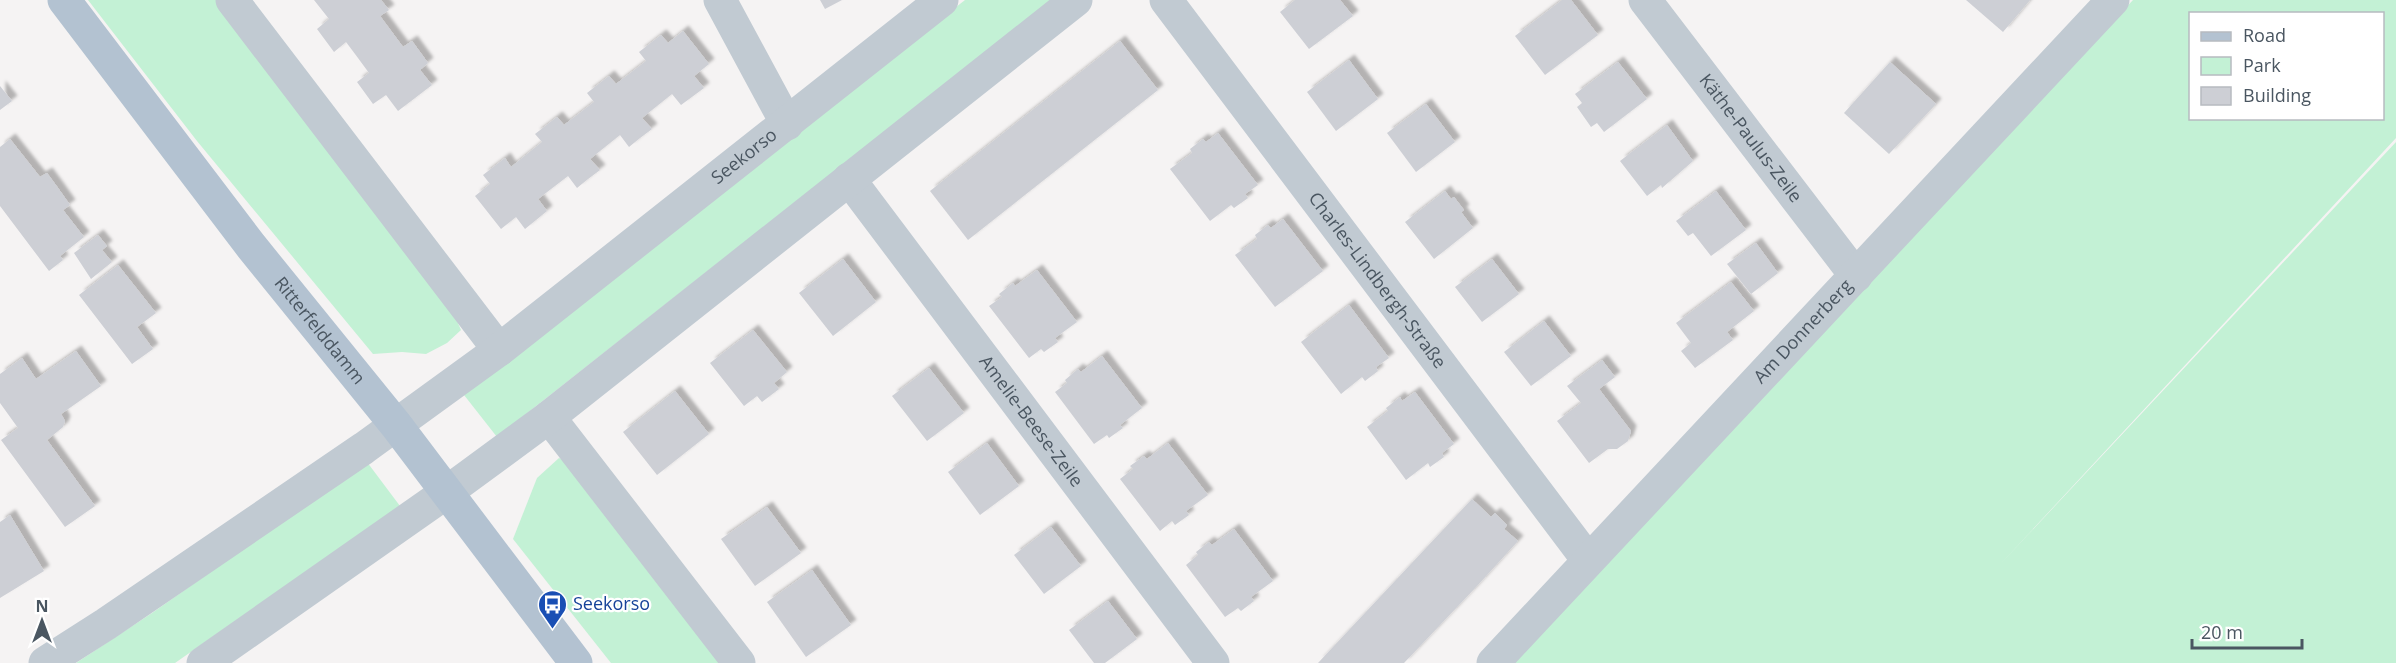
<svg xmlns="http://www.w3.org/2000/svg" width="2396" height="663" font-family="'Open Sans',sans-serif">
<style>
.green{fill:#c3f1d5;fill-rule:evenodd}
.building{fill:#cdcfd5;filter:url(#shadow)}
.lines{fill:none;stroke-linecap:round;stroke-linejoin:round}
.minor{stroke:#c1cad2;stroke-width:33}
.major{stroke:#b3c2d1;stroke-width:33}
.labels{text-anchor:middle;stroke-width:4.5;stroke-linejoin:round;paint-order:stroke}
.street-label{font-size:18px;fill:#4a5661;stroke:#fff}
.transit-label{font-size:18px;fill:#164399;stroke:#fff;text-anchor:start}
</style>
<defs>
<filter id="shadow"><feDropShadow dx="5.5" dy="-5.5" stdDeviation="1.5" flood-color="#0004"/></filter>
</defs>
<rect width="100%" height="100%" fill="#f5f3f3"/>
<g class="green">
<path d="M88 0H216L453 312 461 330 447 343 426 354 402 352 373 354 197 141Z"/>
<path d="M965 0H1052L497 437 464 395Z"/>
<path d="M2133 0H2396V138L1994 571 2396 142V663H1514ZM2190 14H2382V118H2190Z"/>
<path d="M559 458 568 463 720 663H611L513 539 537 478Z"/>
<path d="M367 462 400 506 175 663H76L152 613Z"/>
</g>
<g class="building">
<path d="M314 0H381L389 10 380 16 403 47 412 41 428 63 420 70 432 85 398 111 386 95 373 104 357 82 369 73 358 58 346 42 334 52 317 29 329 19Z"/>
<path d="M820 0H842L825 9Z"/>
<path d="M1295 0H1340L1353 16 1309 49 1280 12Z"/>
<path d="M1562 0H1571L1598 35 1545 75 1515 36Z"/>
<path d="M1966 0H2030L2003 32Z"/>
<path d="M683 31 709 64 694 76 704 88 681 105 672 94 642 118 652 129 640 138 629 147 620 135 590 159 600 170 588 179 577 188 568 176 538 199 547 211 525 229 516 217 501 229 475 196 490 184 483 175 505 158 511 167 542 142 535 134 557 117 564 125 594 102 587 93 609 76 616 84 646 61 639 52 661 35 668 43Z"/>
<path d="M1120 41 1158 90 968 240 930 191Z"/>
<path d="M1349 60 1378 99 1336 131 1307 92Z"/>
<path d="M1618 62 1647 99 1604 132 1597 123 1591 127 1577 107 1582 103 1575 94Z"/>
<path d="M1890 62 1936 104 1889 154 1844 113Z"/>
<path d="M0 86 12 101 0 110Z"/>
<path d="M1426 104 1455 142 1416 172 1387 133Z"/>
<path d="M1667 125 1693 161 1662 188 1661 185 1647 196 1620 161Z"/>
<path d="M1218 133 1258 185 1245 194 1248 198 1234 208 1231 205 1210 221 1170 169 1192 153 1190 149 1203 139 1206 142Z"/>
<path d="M10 139 40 177 47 173 58 188 70 205 63 210 84 237 60 256 63 260 49 271 0 206V147Z"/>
<path d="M1445 191 1451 199 1454 197 1464 210 1461 212 1473 228 1434 259 1405 222Z"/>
<path d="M1716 191 1746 230 1711 256 1693 233 1688 236 1676 221Z"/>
<path d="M1283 219 1323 271 1275 307 1235 255 1257 239 1255 235 1268 225 1271 228Z"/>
<path d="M98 235 107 246 102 250 112 262 91 279 74 253Z"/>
<path d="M1756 243 1778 273 1751 294 1727 264Z"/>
<path d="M843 259 876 302 833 336 799 293Z"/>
<path d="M1492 259 1519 294 1482 322 1455 287Z"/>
<path d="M118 265 156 313 137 327 153 349 132 364 79 295Z"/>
<path d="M1037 270 1077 322 1055 338 1058 342 1044 352 1041 349 1029 358 989 306 1002 297 999 294 1013 283 1015 286Z"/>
<path d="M1731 282 1754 311 1727 332 1733 340 1695 368 1681 351 1691 343 1676 323Z"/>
<path d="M1349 305 1389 358 1376 367 1378 371 1365 381 1362 377 1341 394 1301 342Z"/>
<path d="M1544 321 1571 356 1531 386 1504 352Z"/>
<path d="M753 330 787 372 774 383 779 389 762 402 757 396 744 406 710 363Z"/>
<path d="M76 351 101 386 61 414 65 421 63 427 47 440 95 506 65 527 1 440 18 428 0 403V374L22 358 36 379Z"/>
<path d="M1102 356 1142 408 1120 425 1123 428 1109 438 1107 435 1094 444 1055 392 1067 383 1065 380 1078 369 1081 372Z"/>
<path d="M1602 360 1615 377 1599 389 1631 431 1628 441 1617 449H1608L1589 463 1557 421 1581 403 1567 386Z"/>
<path d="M929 368 964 413 927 441 892 396Z"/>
<path d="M675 391 709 434 657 475 623 432Z"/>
<path d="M1415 392 1454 444 1442 453 1444 457 1430 467 1428 463 1406 480 1367 427 1388 411 1386 408 1400 397 1402 401Z"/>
<path d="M987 443 1019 486 980 515 948 472Z"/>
<path d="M1168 443 1208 495 1186 511 1189 515 1175 525 1172 521 1160 531 1120 479 1133 469 1130 466 1144 456 1147 459Z"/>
<path d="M1472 499 1491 517 1495 513 1507 525 1504 529 1518 541 1477 586 1404 663H1318Z"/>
<path d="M767 507 801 553 755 586 721 539Z"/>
<path d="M10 515 44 571 0 598V522Z"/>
<path d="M1051 527 1081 566 1044 594 1014 555Z"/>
<path d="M1234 529 1273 581 1251 597 1254 601 1241 611 1238 608 1225 617 1186 565 1198 555 1196 552 1209 542 1212 545Z"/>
<path d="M812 570 851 625 806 657 767 602Z"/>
<path d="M1108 601 1137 639 1105 663H1094L1069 630Z"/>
</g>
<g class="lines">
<g class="minor">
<path d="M232 0 499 350"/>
<path d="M720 0 787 124"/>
<path id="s1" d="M1166 0 1588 560"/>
<path id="s2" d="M1645 0 1856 276"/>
<path id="s3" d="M849 179 1213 663"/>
<path d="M549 417 739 663"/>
<path id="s4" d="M45 663 106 624 364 448 499 350 942 0"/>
<path d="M203 663 447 492 549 417 1076 0"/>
<path id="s5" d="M1493 663 2113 0"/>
</g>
<path class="major" id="s6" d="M64 0 251 246 396 425 576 663"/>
</g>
<defs>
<symbol id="bus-pin" viewBox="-11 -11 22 30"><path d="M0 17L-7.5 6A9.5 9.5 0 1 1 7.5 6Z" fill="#1a4fb4" stroke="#fff"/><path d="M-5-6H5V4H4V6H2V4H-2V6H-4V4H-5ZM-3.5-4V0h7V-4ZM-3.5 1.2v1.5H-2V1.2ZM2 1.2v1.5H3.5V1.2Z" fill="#fff"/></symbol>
</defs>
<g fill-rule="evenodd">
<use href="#bus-pin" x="536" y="588" width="33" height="45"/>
</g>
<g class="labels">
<g class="street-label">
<text dy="6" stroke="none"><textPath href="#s2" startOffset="174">Käthe-Paulus-Zeile</textPath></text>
<text dy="6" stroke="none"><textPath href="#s4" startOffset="864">Seekorso</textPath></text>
<text dy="6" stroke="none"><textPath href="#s1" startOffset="351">Charles-Lindbergh-Straße</textPath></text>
<text dy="6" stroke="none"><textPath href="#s6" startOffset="418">Ritterfelddamm</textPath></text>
<text dy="6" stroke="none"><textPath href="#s5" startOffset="454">Am Donnerberg</textPath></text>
<text dy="6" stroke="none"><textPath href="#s3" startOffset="303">Amelie-Beese-Zeile</textPath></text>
</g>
<g class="transit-label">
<text x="573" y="610">Seekorso</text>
</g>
</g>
<rect x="2189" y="12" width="195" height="108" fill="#ffffff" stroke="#b7bbc0" stroke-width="1.5"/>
<rect x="2201" y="32" width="30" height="9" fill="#b3c2d1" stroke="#b7bbc0" stroke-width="1.5"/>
<text x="2243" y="42" font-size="18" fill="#4a5661">Road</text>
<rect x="2201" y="57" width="30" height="18" fill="#c3f1d5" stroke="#b7bbc0" stroke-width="1.5"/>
<text x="2243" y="72" font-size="18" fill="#4a5661">Park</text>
<rect x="2201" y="87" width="30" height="18" fill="#cdcfd5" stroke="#b7bbc0" stroke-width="1.5"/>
<text x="2243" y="102" font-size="18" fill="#4a5661">Building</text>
<g transform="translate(42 621)" stroke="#ffffff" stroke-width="4.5" paint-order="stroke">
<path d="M0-4.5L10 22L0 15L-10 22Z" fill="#4a5661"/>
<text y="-9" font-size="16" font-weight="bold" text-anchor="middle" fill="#4a5661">N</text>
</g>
<path d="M2192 639v9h110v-9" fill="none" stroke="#4a5661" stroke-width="3"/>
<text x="2201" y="639" font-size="18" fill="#4a5661" stroke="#ffffff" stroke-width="4.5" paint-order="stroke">20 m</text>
</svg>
